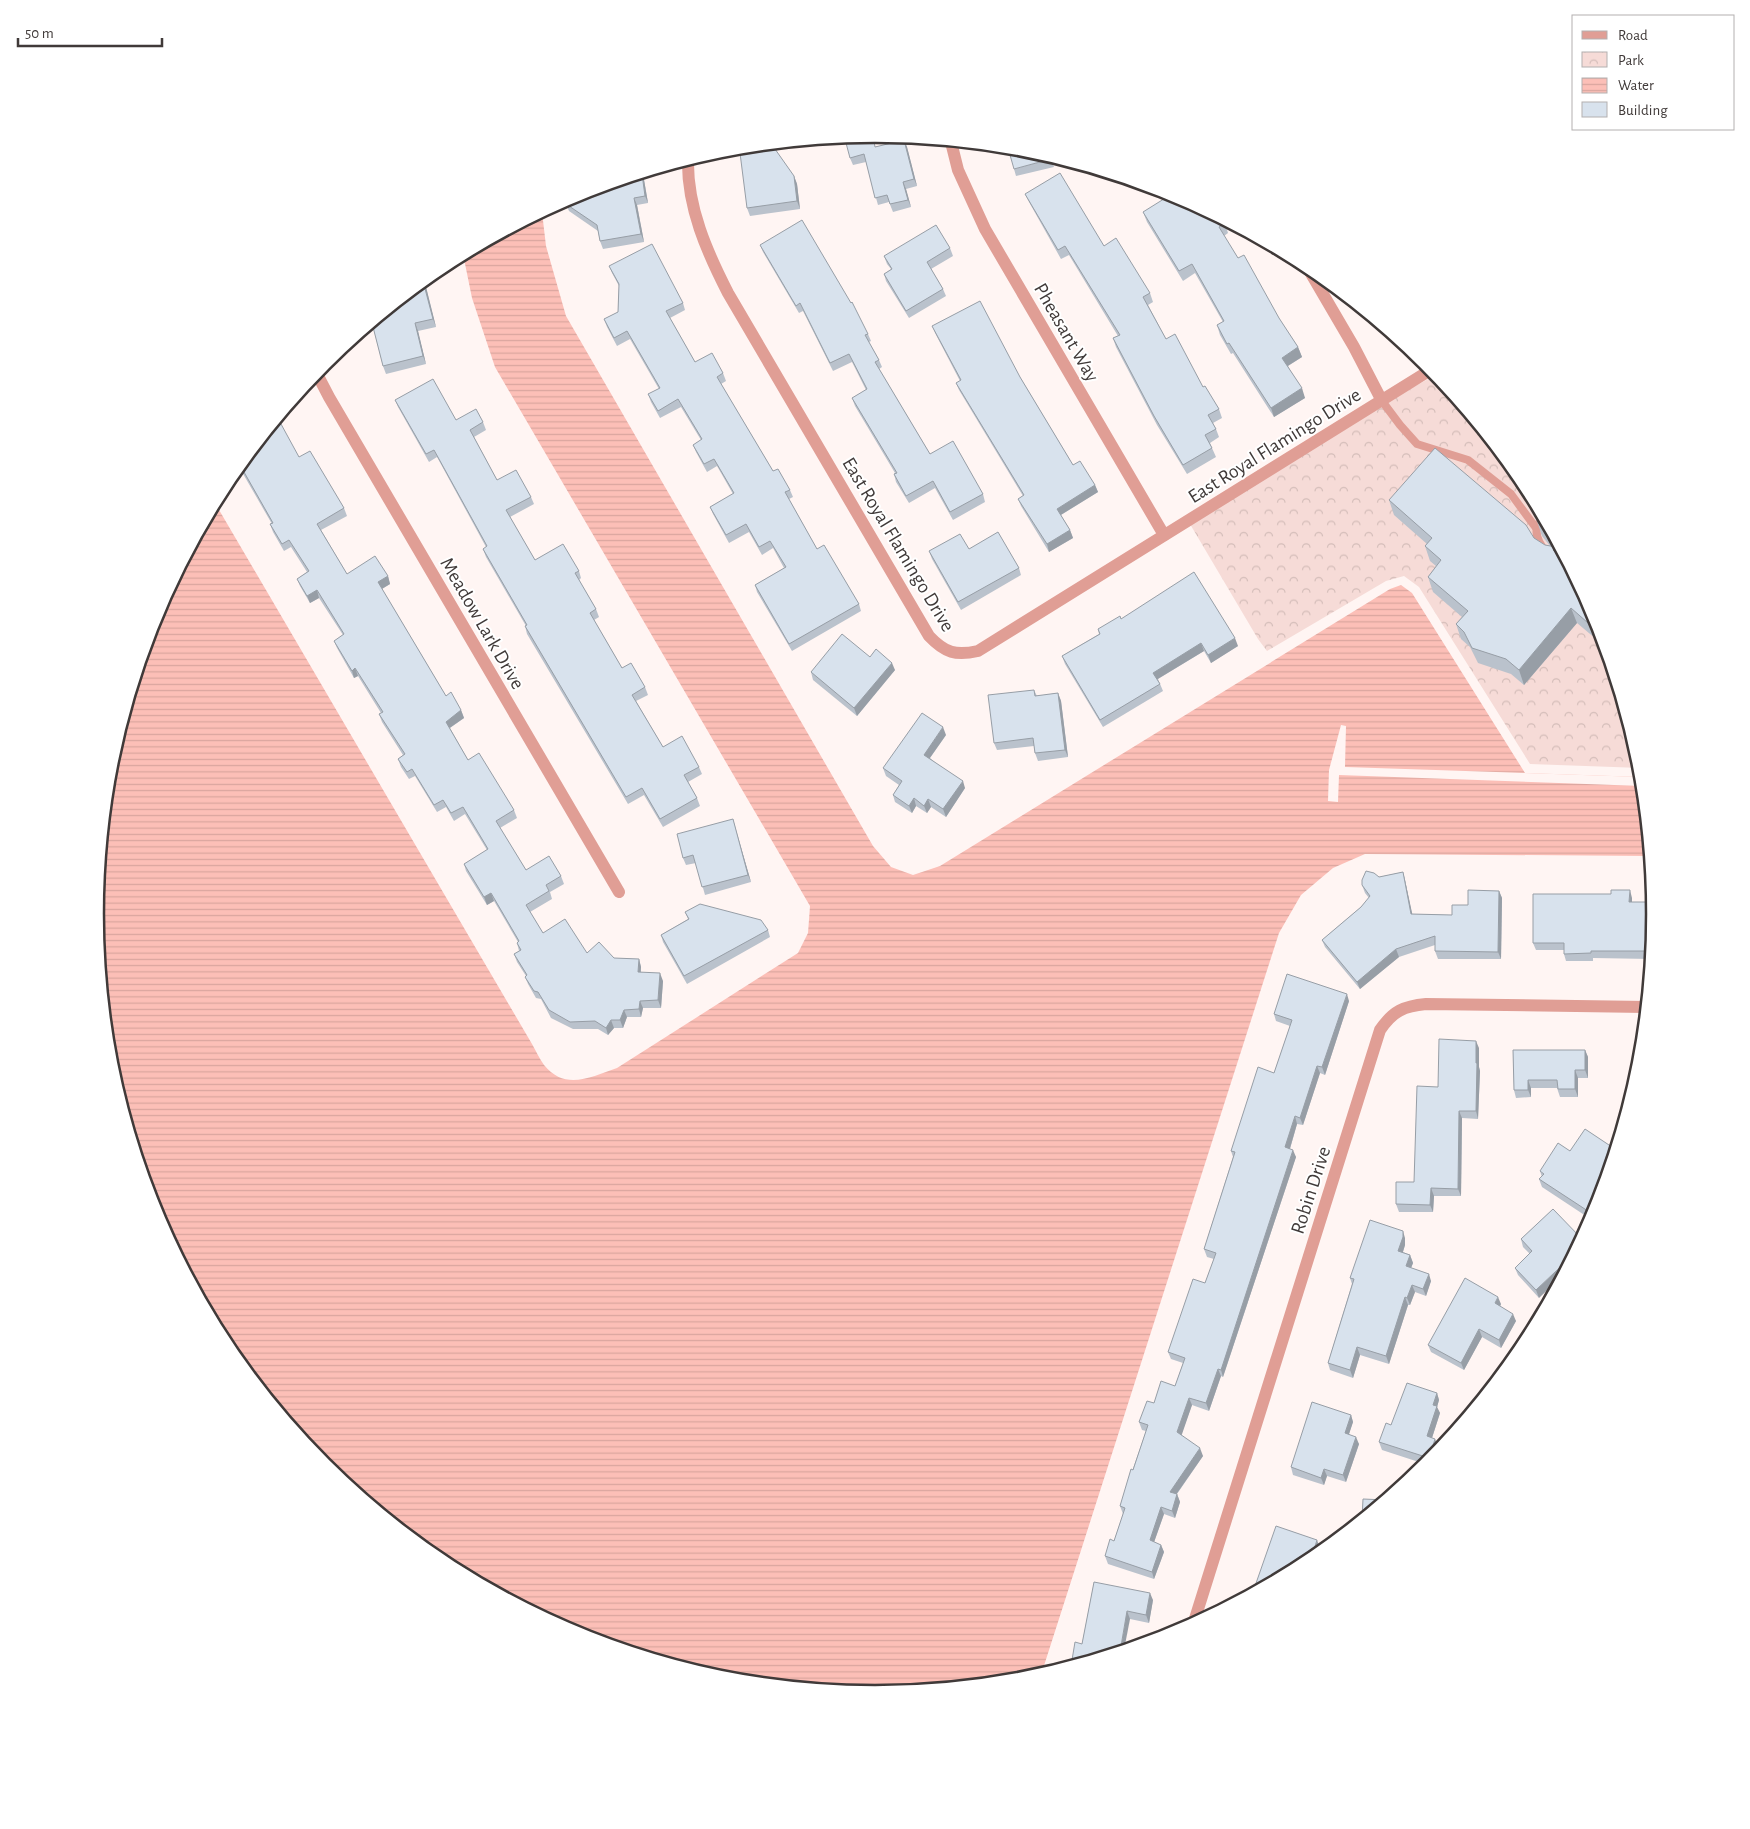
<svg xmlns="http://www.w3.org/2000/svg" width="1750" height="1829" font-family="'Alegreya Sans',sans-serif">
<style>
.park{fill:url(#park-crowns)}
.water{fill:url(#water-rules)}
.pier{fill:#fff5f3}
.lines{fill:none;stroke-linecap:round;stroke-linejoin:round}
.lane{stroke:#e09e95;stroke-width:8}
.street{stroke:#e09e95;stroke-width:12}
.wall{fill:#bac2cc}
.shaded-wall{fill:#979ea6}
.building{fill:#d8e2ed;stroke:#979ea6}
.labels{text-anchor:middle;stroke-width:4;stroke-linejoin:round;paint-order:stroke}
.street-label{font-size:20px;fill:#403a39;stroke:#fff}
.rim{fill:none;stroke:#403a39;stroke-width:2.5}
</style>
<defs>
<pattern id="park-crowns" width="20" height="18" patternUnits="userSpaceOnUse" patternTransform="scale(1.25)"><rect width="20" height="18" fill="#f6dbd7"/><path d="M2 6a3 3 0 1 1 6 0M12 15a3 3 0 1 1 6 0" fill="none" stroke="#d4bdb9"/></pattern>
<pattern id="water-rules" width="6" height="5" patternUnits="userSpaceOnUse" patternTransform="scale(1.25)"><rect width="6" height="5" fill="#fcbfb7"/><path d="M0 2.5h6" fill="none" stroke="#d9a59e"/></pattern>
</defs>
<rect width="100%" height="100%" fill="#fff5f3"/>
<path class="park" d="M1436 375 1524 481 1596 616 1641 768 1530 764 1419 587 1404 576 1386 581 1267 651 1258 639 1187 519 1364 413Z"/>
<path class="water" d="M542 212 546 246 566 316 873 846 891 867 913 875 940 866 1390 589 1401 585 1412 593 1525 773 1641 777 1649 856 1365 854 1333 868 1301 895 1279 933 1041 1675 1027 1680 875 1694 723 1679 576 1635 441 1563 323 1466 226 1348 154 1213 110 1066 95 914 110 762 154 616 215 503 532 1044C536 1051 539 1058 544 1065 565 1091 591 1077 617 1068L798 953 808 933 810 906 495 367 472 298 463 254Z"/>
<path class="pier" d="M1341 725 1346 726 1345 767 1641 777 1642 786 1339 775 1338 802 1328 801 1329 770Z"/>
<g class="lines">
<g class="lane">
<path d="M1382 401 1400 425 1417 444 1468 460 1511 494 1536 528"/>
<path d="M1538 524C1534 533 1538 541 1543 548"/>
</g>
<g class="street">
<path d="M951 142 958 170 985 229 1164 535"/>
<path d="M688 160C687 207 707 252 728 293L929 636C945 653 956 656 978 651L1432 369"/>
<path d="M1306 265 1354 347 1382 401"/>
<path d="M316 372 329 397 619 892"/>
<path d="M1193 1625 1380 1030C1393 1011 1404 1006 1426 1004L1646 1007"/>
</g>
</g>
<g class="wall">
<path d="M904 140 907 147 917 186 906 189 911 207 893 212 889 202 878 205 866 162 853 165 850 158 876 147Z"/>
<path d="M1051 159 1054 167 1016 176 1014 169Z"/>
<path d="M643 174 648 203 637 205 644 242 603 249 600 241 598 231 569 211 566 204 577 201Z"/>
<path d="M794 176 797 184 800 209 750 216 747 208Z"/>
<path d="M1160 190 1174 194 1225 223 1228 233 1224 236 1238 258 1298 347 1302 357 1288 366 1305 398 1274 417 1233 353 1231 354 1220 335 1217 325 1223 322 1195 273 1183 281 1147 222 1143 212 1166 199Z"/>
<path d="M1025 194 1104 246 1150 293 1153 302 1148 305 1166 339 1203 387 1219 409 1222 418 1213 423 1216 429 1219 437 1210 443 1212 448 1216 457 1187 474 1157 425 1116 347 1113 338 1118 336 1069 255 1061 259 1029 202Z"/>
<path d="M760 245 868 334 871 341 869 342 879 360 882 367 879 369 930 454 983 494 985 502 953 520 935 488 909 503 896 482 894 474 895 473 855 406 852 398 866 390 852 362 833 371 803 311 799 313 763 252Z"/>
<path d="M950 248 953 256 931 269 943 289 946 296 909 318 886 281 884 274 891 269 887 264 884 256Z"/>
<path d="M609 266 683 303 685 310 670 318 695 362 723 373 726 381 721 384 773 471 790 490 793 497 789 499 817 549 859 604 861 611 792 651 757 592 755 585 784 568 773 548 762 555 749 532 729 543 713 514 710 507 733 494 717 466 707 472 696 452 693 445 701 440 681 407 660 418 651 402 648 394 659 389 630 339 617 346 607 327 604 319 618 312 619 286 612 273Z"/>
<path d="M426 279V287L436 327 418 331 426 364 386 374 383 366 372 323Z"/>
<path d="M932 326 1020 377 1073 465 1095 485 1098 492 1061 515 1070 530 1073 538 1049 552 1021 506 1018 499 1023 496 959 390 956 383 960 381 935 333Z"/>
<path d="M395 400 456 420 483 422 486 430 474 437 497 480 531 497 534 504 510 517 535 560 579 571 581 578 579 580 596 609 599 617 594 620 622 668 645 687 648 695 636 701 663 747 699 767 702 774 688 782 697 798 700 806 663 827 644 795 628 804 527 634 525 626H526L486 557 483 549 486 547 437 457 429 462 398 407Z"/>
<path d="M270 428 299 457 344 508 347 516 321 530 347 574 388 576 390 584 382 589 446 696 461 710 464 718 450 728 468 760 514 810 517 818 500 828 526 870 561 876 564 884 550 892 552 899 530 912 543 933 587 953 614 958 639 959 641 967V972L663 981 661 1008H643L641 1017H627L623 1028H614L608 1035 598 1029H573L551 1018 541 999 536 998 528 984 525 977 526 976 517 962 514 954 519 951 517 943 518 942 494 901 487 905 466 871 464 864 487 850 465 814 454 821 446 807 437 812 415 776 409 779 401 767 398 759 403 755 382 722 379 714 381 713 358 676 354 678 337 648 334 641 343 635 319 598 310 603 300 586 297 579 307 572 291 547 284 551 273 532 270 524H272L242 472 235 476 233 473Z"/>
<path d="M1389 500 1534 538 1545 545 1550 546 1542 536 1537 521 1542 515 1561 551 1557 549 1558 554 1596 616 1602 644 1577 623 1524 685 1511 674 1478 663 1470 647 1461 639 1456 624 1462 617 1433 592 1428 577 1436 566 1430 561 1425 546 1427 544 1394 515Z"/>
<path d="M969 549 1019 568 1021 575 961 610 932 559 929 551Z"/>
<path d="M1121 619 1238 646 1211 663 1204 651 1158 679 1163 691 1103 727 1065 664 1062 656 1099 634 1098 629Z"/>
<path d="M870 657 895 670 857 716 813 680 811 672Z"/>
<path d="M1034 690 1037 696 1058 693 1061 701 1068 757 1038 761 1035 753 1034 746 997 750 994 743Z"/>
<path d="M946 735 930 758 965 788 946 817 931 807 927 813 916 806 912 813 895 802 893 795 899 785 886 776 883 768Z"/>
<path d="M733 819 751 882 705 895 696 863 686 865 683 858Z"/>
<path d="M1403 872 1405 880 1412 914 1452 915 1468 905 1499 891 1502 898 1501 959H1438L1435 951V945L1399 957 1360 989 1325 947 1322 940 1361 907 1369 898 1365 893 1362 885 1379 877Z"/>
<path d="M1632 898V902L1655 914 1651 959 1593 958V961H1566L1564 954V950H1536L1533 943Z"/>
<path d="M685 912 768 930 770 937 687 984 663 942 661 935 688 919Z"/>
<path d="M1349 1001 1325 1075 1320 1073 1303 1125 1297 1124 1290 1149 1296 1157 1223 1377 1221 1376 1209 1411 1192 1405 1181 1435 1203 1456 1177 1494 1180 1502 1175 1518 1164 1514 1154 1542 1161 1545 1164 1552 1154 1579 1108 1564 1105 1556 1114 1541 1123 1514 1120 1506 1146 1431 1142 1430 1139 1422 1154 1403 1175 1386 1183 1363 1171 1359 1168 1352 1205 1283 1214 1259 1207 1257 1204 1249 1233 1157 1231 1151 1274 1073 1290 1026 1276 1021 1274 1014Z"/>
<path d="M1479 1048V1067L1480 1071 1478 1119 1462 1118 1461 1196H1434L1433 1212H1399L1396 1204 1414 1182 1438 1087Z"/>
<path d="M1513 1050H1585L1588 1057V1078H1578V1097H1560L1557 1088H1531V1097L1516 1098 1514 1090Z"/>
<path d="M1540 1171 1596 1213 1592 1220 1542 1187 1539 1179 1542 1177Z"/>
<path d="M1553 1209 1539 1298 1518 1275 1515 1268 1530 1254 1523 1247 1521 1239Z"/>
<path d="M1405 1238V1245L1403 1252 1410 1255 1413 1263 1411 1268 1431 1281 1426 1296 1415 1292 1410 1305H1408L1389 1364 1360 1355 1353 1378 1330 1370 1328 1363 1352 1284 1350 1278Z"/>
<path d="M1501 1304 1500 1306 1516 1321 1501 1348 1482 1337 1464 1370 1431 1352 1428 1345Z"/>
<path d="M1437 1393 1439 1400 1437 1407 1440 1413 1432 1438 1438 1446 1435 1456 1428 1465 1382 1450 1379 1442 1391 1425Z"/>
<path d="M1351 1415 1353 1422 1349 1434 1359 1444 1346 1482 1327 1476 1324 1485 1293 1475 1291 1467Z"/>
<path d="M1094 1582 1153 1600 1149 1623 1130 1619 1082 1644Z"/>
</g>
<g class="shaded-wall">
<path d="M904 140 907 147 917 186 914 179Z"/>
<path d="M642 174H643L648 203 645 196Z"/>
<path d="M794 176 797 184 800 209 797 201Z"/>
<path d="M903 182 906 189 911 207 908 200Z"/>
<path d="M634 198 637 205 644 242 641 234Z"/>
<path d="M426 279V287L436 327 433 319 423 281Z"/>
<path d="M415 323 418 331 426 364 423 356Z"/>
<path d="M1298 347 1302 357 1286 367 1282 358Z"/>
<path d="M1302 388 1305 398 1274 417 1271 408Z"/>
<path d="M1095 485 1098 492 1059 516 1057 509Z"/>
<path d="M1070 530 1073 538 1049 552 1047 544Z"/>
<path d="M1556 547 1561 562 1553 550Z"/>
<path d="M388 576 390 584 380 590 378 582Z"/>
<path d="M317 590 319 598 310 603 307 596Z"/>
<path d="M1571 608 1577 623 1524 685 1519 670Z"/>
<path d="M1599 626 1604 642 1602 644 1596 630Z"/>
<path d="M1235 638 1238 646 1211 663 1208 655Z"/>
<path d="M1201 643 1204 651 1156 680 1153 673Z"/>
<path d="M892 663 895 670 857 716 854 708Z"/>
<path d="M355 668 358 676 354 678 352 671Z"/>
<path d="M1058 693 1061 701 1068 757 1065 750Z"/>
<path d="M461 710 464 718 448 729 446 722Z"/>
<path d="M943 727 946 735 927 762 924 755Z"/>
<path d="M963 781 965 788 946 817 943 809Z"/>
<path d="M914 798 916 806 912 813 909 806Z"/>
<path d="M928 799 931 807 927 813 924 806Z"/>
<path d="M733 819 735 827 751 882 748 875Z"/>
<path d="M1403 872 1405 880 1414 922 1411 914Z"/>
<path d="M1630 890 1632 898V910L1629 902Z"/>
<path d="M1499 891 1502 898 1501 959 1498 952Z"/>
<path d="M491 893 494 901 487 905 484 897Z"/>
<path d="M1396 949 1399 957 1360 989 1357 982Z"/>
<path d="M639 959 641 967 640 979 638 972Z"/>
<path d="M660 973 663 981 661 1008 658 1000Z"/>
<path d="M1347 994 1349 1001 1325 1075 1322 1067Z"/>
<path d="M640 1001 643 1008 641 1017 639 1009Z"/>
<path d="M624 1010 627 1017 623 1028 620 1020Z"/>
<path d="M611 1020 614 1028 608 1035 606 1028Z"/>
<path d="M1476 1041 1479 1048V1067L1480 1071 1478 1119 1476 1111Z"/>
<path d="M1585 1050 1588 1057V1078L1585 1070Z"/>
<path d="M1317 1066 1320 1073 1303 1125 1300 1118Z"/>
<path d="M1575 1070 1578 1078V1097L1575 1089Z"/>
<path d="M1528 1080 1531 1088V1097L1528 1090Z"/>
<path d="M1459 1111 1462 1118 1461 1196 1458 1189Z"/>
<path d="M1295 1116 1297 1124 1288 1155 1285 1147Z"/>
<path d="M1293 1150 1296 1157 1223 1377 1221 1370Z"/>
<path d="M1431 1188 1434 1196 1433 1212 1430 1205Z"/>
<path d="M1403 1231 1405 1238V1245L1401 1258 1398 1251Z"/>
<path d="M1410 1255 1413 1263 1409 1273 1406 1266Z"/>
<path d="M1573 1255 1562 1276 1539 1298 1536 1290Z"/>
<path d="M1429 1274 1431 1281 1426 1296 1423 1289Z"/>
<path d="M1412 1285 1415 1292 1410 1305 1407 1298Z"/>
<path d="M1405 1297 1408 1305 1389 1364 1386 1356Z"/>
<path d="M1498 1297 1501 1304 1498 1311 1495 1303Z"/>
<path d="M1513 1314 1516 1321 1501 1348 1499 1340Z"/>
<path d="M1479 1329 1482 1337 1464 1370 1461 1363Z"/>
<path d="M1357 1347 1360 1355 1353 1378 1350 1370Z"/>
<path d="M1218 1369 1221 1376 1209 1411 1206 1403Z"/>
<path d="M1437 1393 1439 1400 1437 1407 1440 1413 1430 1444 1427 1436 1433 1405Z"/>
<path d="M1189 1398 1192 1405 1180 1440 1177 1432Z"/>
<path d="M1351 1415 1353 1422 1347 1440 1345 1433Z"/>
<path d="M1356 1437 1359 1444 1346 1482 1343 1475Z"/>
<path d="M1435 1439 1438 1446 1435 1456 1430 1462 1429 1458Z"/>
<path d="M1200 1448 1203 1456 1173 1499 1170 1492Z"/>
<path d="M1324 1469 1327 1476 1324 1485 1321 1478Z"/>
<path d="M1177 1494 1180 1502 1175 1518 1172 1511Z"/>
<path d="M1161 1507 1164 1514 1152 1548 1150 1540Z"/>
<path d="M1317 1540 1320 1548 1317 1556 1310 1562Z"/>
<path d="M1161 1545 1164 1552 1154 1579 1152 1572Z"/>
<path d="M1150 1593 1153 1600 1149 1623 1146 1615Z"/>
<path d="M1127 1611 1130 1619 1124 1650 1120 1652Z"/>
</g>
<g class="building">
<path d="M873 136 875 147 904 140 914 179 903 182 908 200 890 204 887 195 875 198 864 154 850 158 846 143Z"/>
<path d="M1008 148 1027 150 1050 156 1051 159 1014 169Z"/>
<path d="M775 149 794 176 797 201 747 208 740 153Z"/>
<path d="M1060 173 1104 246 1116 238 1150 293 1143 297 1166 339 1175 334 1203 387 1205 386 1219 409 1208 415 1216 429 1205 435 1212 448 1183 465 1154 416 1113 338 1120 335 1065 246 1058 250 1025 194Z"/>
<path d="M642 174 645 196 634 198 641 234 600 241 597 225 566 204 577 201 576 194H577Z"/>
<path d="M1163 191 1174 194 1223 220 1225 223 1219 227 1238 258 1244 255 1279 318 1298 347 1282 358 1302 388 1271 408 1229 343 1227 344 1217 325 1224 321 1192 264 1179 271 1143 212 1167 197Z"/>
<path d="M802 220 851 303 852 302 868 334 865 335 879 360 875 362 930 454 953 441 983 494 950 512 933 481 906 496 894 474 897 473 852 398 867 389 849 354 830 363 800 303 796 306 760 245Z"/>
<path d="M936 225 950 248 927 262 943 289 906 311 884 274 892 269 884 256Z"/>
<path d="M652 244 683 303 666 311 695 362 712 353 723 373 717 377 773 471 778 469 790 490 785 492 817 549 824 545 859 604 789 644 755 585 786 567 770 541 759 547 746 524 726 535 710 507 734 493 714 459 704 464 693 445 702 439 678 399 658 411 648 394 660 388 627 331 614 338 604 319 618 312 619 284 609 266Z"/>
<path d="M423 281 433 319 415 323 423 356 383 366 372 323Z"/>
<path d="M980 301 1020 377 1073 465 1080 461 1095 485 1057 509 1070 530 1047 544 1018 499 1024 495 956 383 961 380 932 326Z"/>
<path d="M433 379 456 420 476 409 483 422 470 430 497 480 516 470 531 497 506 510 535 560 563 544 579 571 575 573 596 609 590 613 622 668 631 663 645 687 632 695 663 747 682 736 699 767 684 775 697 798 660 819 642 788 626 797 525 626 527 625 483 549 487 546 434 450 426 454 395 400Z"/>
<path d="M281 424 299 457 310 451 344 508 317 524 347 574 375 556 388 576 378 582 446 696 451 692 461 710 446 722 468 760 479 753 514 810 496 821 526 870 549 856 561 876 546 885 549 891 526 905 543 933 565 919 587 953 599 942 614 958 639 959 638 972 660 973 658 1000 640 1001 639 1009 624 1010 620 1020H611L606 1028 595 1021 570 1022 549 1010 538 992 534 991 525 977 527 975 514 954 521 950 517 943 519 941 491 893 484 897 464 864 488 849 463 807 451 813 443 800 434 805 412 769 407 772 398 759 405 754 379 714 383 712 355 668 352 671 334 641 344 634 317 590 307 596 297 579 309 571 289 540 282 544 270 524 273 523 240 465 270 428 271 430Z"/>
<path d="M1435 448 1526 525 1534 538 1545 545 1556 547 1553 550 1566 561 1596 616 1599 626 1596 630 1571 608 1519 670 1506 659 1472 648 1464 632 1456 624 1468 611 1428 577 1441 560 1425 546 1432 538 1389 500Z"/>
<path d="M1542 515 1552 535 1545 532 1537 521Z"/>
<path d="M998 532 1019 568 958 602 929 551 960 534 969 549Z"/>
<path d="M1194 572 1235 638 1208 655 1201 643 1153 673 1160 684 1100 720 1062 656 1100 634 1098 629 1120 616 1121 619Z"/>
<path d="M842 634 870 657 876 649 892 663 854 708 811 672Z"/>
<path d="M1034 690 1035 696 1058 693 1065 750 1035 753 1033 738 994 743 988 695Z"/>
<path d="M922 713 943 727 924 755 963 781 943 809 928 799 924 806 914 798 909 806 893 795 902 781 883 768Z"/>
<path d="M733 819 748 875 702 887 693 855 683 858 677 834Z"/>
<path d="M1366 871 1374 873 1379 877 1403 872 1411 914 1452 915V905H1468V890L1499 891 1498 952 1435 951V936L1396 949 1357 982 1322 940 1361 907 1370 896 1362 885V880Z"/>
<path d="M1611 890H1630L1629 902H1654L1655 914 1651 951H1591V953L1564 954V943H1533V894H1611Z"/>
<path d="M700 904 761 920 768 930 684 976 661 935 689 919 685 912Z"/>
<path d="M1287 974 1347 994 1322 1067 1317 1066 1300 1118 1295 1116 1285 1147 1293 1150 1221 1370 1218 1369 1206 1403 1189 1398 1177 1432 1200 1448 1170 1492 1177 1494 1172 1511 1161 1507 1150 1540 1161 1545 1152 1572 1105 1556 1110 1539 1114 1541 1125 1508 1120 1506 1131 1469 1133 1470 1148 1425 1139 1422 1147 1401 1154 1403 1161 1381 1175 1386 1185 1358 1168 1352 1193 1279 1205 1283 1216 1253 1204 1249 1235 1152 1231 1151 1258 1067 1274 1073 1292 1020 1274 1014Z"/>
<path d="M1439 1039 1476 1041V1063H1477L1476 1111H1459L1458 1189 1431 1188 1430 1205 1396 1204V1182H1414L1417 1086 1438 1087Z"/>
<path d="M1634 1048H1642L1640 1067 1634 1087Z"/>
<path d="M1513 1050H1585V1070H1575V1089H1558L1557 1080H1528V1090H1514Z"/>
<path d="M1585 1129 1615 1149 1594 1215 1539 1179 1544 1174 1540 1171 1558 1143 1570 1151Z"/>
<path d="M1553 1209 1582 1239 1573 1255 1536 1290 1515 1268 1532 1251 1521 1239Z"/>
<path d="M1370 1220 1403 1231V1237L1398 1251 1410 1255 1406 1266 1429 1274 1423 1289 1412 1285 1407 1298 1405 1297 1386 1356 1357 1347 1350 1370 1328 1363 1354 1279 1350 1278Z"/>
<path d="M1465 1278 1498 1297 1495 1303 1513 1314 1499 1340 1479 1329 1461 1363 1428 1345Z"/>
<path d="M1407 1383 1437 1393 1433 1405 1437 1406 1427 1436 1435 1439 1429 1458 1379 1442 1386 1423 1391 1425Z"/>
<path d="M1312 1402 1351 1415 1345 1433 1356 1437 1343 1475 1324 1469 1321 1478 1291 1467Z"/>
<path d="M1392 1487 1400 1488 1392 1494Z"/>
<path d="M1363 1499 1386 1500 1362 1519Z"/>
<path d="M1276 1526 1317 1540 1310 1562 1258 1590 1254 1589Z"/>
<path d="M1094 1582 1150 1593 1146 1615 1127 1611 1120 1652 1071 1666 1075 1642 1082 1644Z"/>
</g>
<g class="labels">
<g class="street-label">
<text transform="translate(1067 332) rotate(60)" y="7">Pheasant Way</text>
<text transform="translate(1274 445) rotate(-32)" y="7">East Royal Flamingo Drive</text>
<text transform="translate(899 544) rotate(59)" y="7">East Royal Flamingo Drive</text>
<text transform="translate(483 623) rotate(60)" y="7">Meadow Lark Drive</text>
<text transform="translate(1310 1190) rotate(-72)" y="7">Robin Drive</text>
</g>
</g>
<path d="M0 0H1750V1829H0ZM104 914a771 771 0 1 1 1542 0a771 771 0 1 1-1542 0Z" fill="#fff" fill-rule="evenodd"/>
<path class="rim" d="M104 914a771 771 0 1 1 1542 0a771 771 0 1 1-1542 0Z"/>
<rect x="1572" y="15" width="162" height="115" fill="#ffffff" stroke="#b3b0b0"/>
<rect x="1582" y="31" width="25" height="8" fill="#e09e95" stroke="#b3b0b0"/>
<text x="1618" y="40" font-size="15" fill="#403a39">Road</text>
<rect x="1582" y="52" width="25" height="15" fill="url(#park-crowns)" stroke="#b3b0b0"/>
<text x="1618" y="65" font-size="15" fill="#403a39">Park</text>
<rect x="1582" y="78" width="25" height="15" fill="url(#water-rules)" stroke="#b3b0b0"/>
<text x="1618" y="90" font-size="15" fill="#403a39">Water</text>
<rect x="1582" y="102" width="25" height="15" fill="#d8e2ed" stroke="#b3b0b0"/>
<text x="1618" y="115" font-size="15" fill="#403a39">Building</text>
<path d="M18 38v8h144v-8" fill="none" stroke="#403a39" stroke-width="2.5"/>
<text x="25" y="38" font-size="15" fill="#403a39" stroke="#ffffff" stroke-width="4" paint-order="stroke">50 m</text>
</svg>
